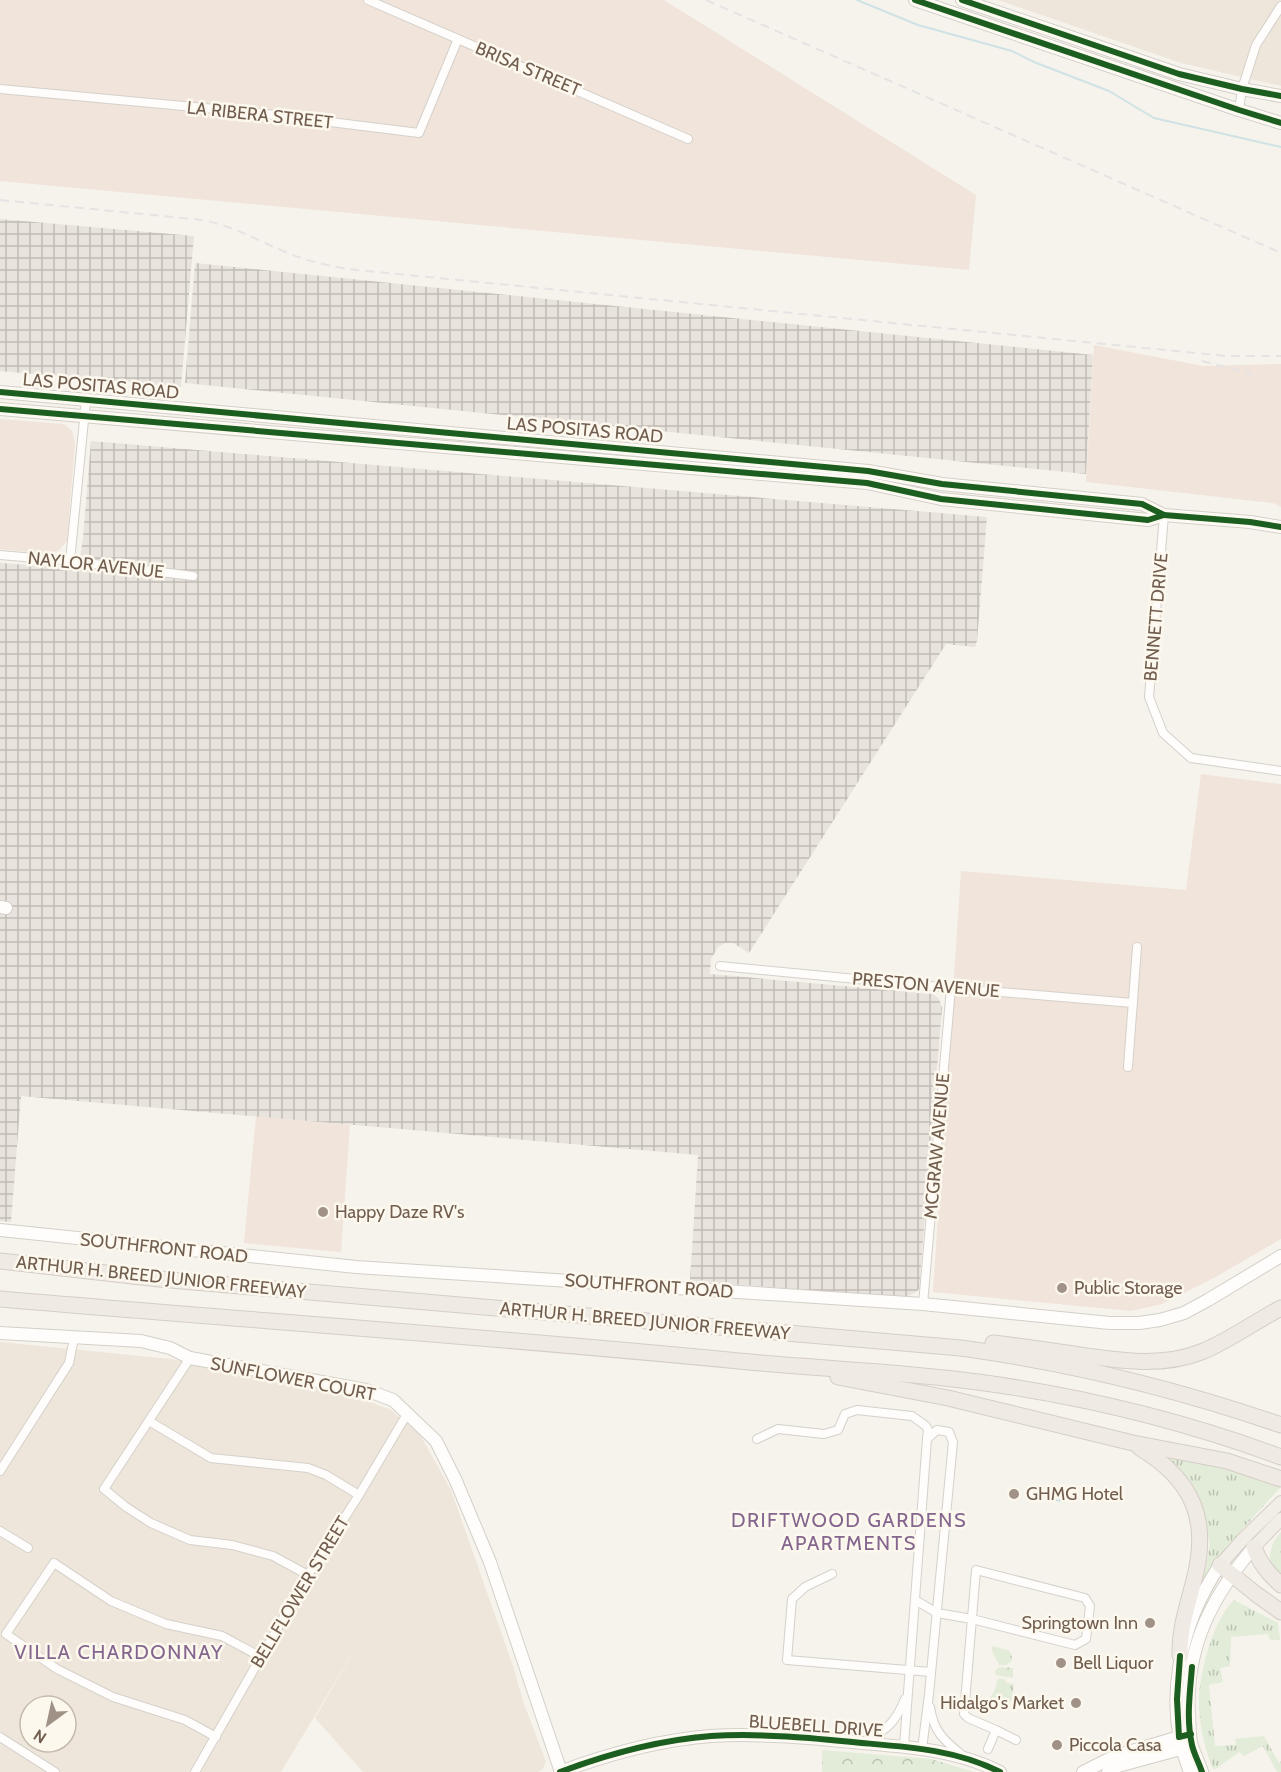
<svg xmlns="http://www.w3.org/2000/svg" width="1281" height="1772" font-family="Cabin,sans-serif">
<style>
.residential{fill:#eee6da;fill-rule:evenodd}
.commercial{fill:#f0e4db}
.industrial{fill:url(#industrial-grid)}
.grass{fill:url(#grass-tufts)}
.forest{fill:url(#forest-crowns)}
.water{fill:#cfe2e5}
.lines{fill:none;stroke-linecap:round;stroke-linejoin:round}
.stream{stroke:#cfe2e5;stroke-width:2}
.street-casing{stroke:#d5d0ca;stroke-width:10}
.secondary-casing{stroke:#d4cfc7;stroke-width:14}
.primary-casing{stroke:#d5cec7;stroke-width:14}
.highway-casing{stroke:#d5cec7;stroke-width:17}
.street{stroke:#fefdfc;stroke-width:8}
.secondary{stroke:#fefdfc;stroke-width:12}
.primary{stroke:#f1eee7;stroke-width:12}
.highway{stroke:#f0eae5;stroke-width:15}
.rail{stroke:#e5e3e4;stroke-width:2;stroke-dasharray:9 6;stroke-linecap:butt}
.cycleway-casing{stroke:#fdf8ee;stroke-width:10}
.cycleway{stroke:#1b5e20;stroke-width:6}
.poi-dot{fill:#a09286;stroke:#fdf8ee;stroke-width:2}
.labels{text-anchor:middle;stroke-width:5;stroke-linejoin:round;paint-order:stroke}
.street-label{font-size:18px;fill:#725e4f;stroke:#fdf8ee}
.poi-label{font-size:18px;fill:#725e4f;stroke:#fdf8ee;text-anchor:start}
.neighbourhood-label{font-size:20px;letter-spacing:1.5px;fill:#84668e;stroke:#fdf8ee}
</style>
<defs>
<pattern id="industrial-grid" width="8" height="8" patternUnits="userSpaceOnUse" patternTransform="scale(1.5)"><rect width="8" height="8" fill="#e8e3dd"/><path d="M0 4h8M4 0v8" fill="none" stroke="#c0bbb6"/></pattern>
<pattern id="grass-tufts" width="24" height="20" patternUnits="userSpaceOnUse" patternTransform="scale(1.5)"><rect width="24" height="20" fill="#e2ecd8"/><path d="M3 7l-1-3M5 7V3M7 7l1-3M15 17l-1-3M17 17v-4M19 17l1-3" fill="none" stroke="#bcc2b2"/></pattern>
<pattern id="forest-crowns" width="20" height="18" patternUnits="userSpaceOnUse" patternTransform="scale(1.5)"><rect width="20" height="18" fill="#e2ecd8"/><path d="M2 6a3 3 0 1 1 6 0M12 15a3 3 0 1 1 6 0" fill="none" stroke="#bcc2b2"/></pattern>
</defs>
<rect width="100%" height="100%" fill="#f6f3ec"/>
<g class="residential">
<path d="M998 0H1281V86L1181 63Z"/>
<path d="M0 1342 171 1359 352 1395 391 1410 419 1433 451 1490 513 1666 523 1701 546 1762 543 1769 538 1772H363L315 1718 358 1644 281 1772H0ZM30 1706H66V1742H30Z"/>
</g>
<g class="commercial">
<path d="M0 0H664L976 195 969 270 0 181Z"/>
<path d="M1094 345 1203 366 1281 364V507L1273 503 1086 482Z"/>
<path d="M0 419 64 424 72 431 75 443 67 541 58 551 47 554 0 549Z"/>
<path d="M1201 774 1281 784V1239L1212 1279 1162 1304 1131 1311 933 1292 961 871 1186 890Z"/>
<path d="M256 1116 350 1125 341 1252 244 1243Z"/>
</g>
<g class="industrial">
<path d="M0 219 194 236 181 387 0 371Z"/>
<path d="M195 263 1093 355 1086 474 185 383Z"/>
<path d="M91 441 987 517 977 641 975 647 946 644 749 953 733 943H725L718 947 711 959 710 974 933 994 939 999 942 1008 919 1289 916 1292 908 1296 903 1297 690 1281 698 1155 21 1096 11 1222 0 1221V563L70 568 79 564 83 538Z"/>
</g>
<g class="grass">
<path d="M1144 1448 1218 1465 1281 1484V1487L1228 1545 1196 1593 1205 1568 1210 1544 1200 1503 1176 1466Z"/>
<path d="M1281 1532V1575L1269 1564C1270 1551 1272 1541 1281 1532Z"/>
<path d="M1234 1600 1278 1623 1280 1640H1270L1268 1634 1231 1637 1230 1666 1220 1668 1223 1682 1209 1685 1215 1746 1236 1745 1235 1739 1264 1736 1279 1763 1281 1761V1772H1277L1263 1746 1244 1756 1239 1752 1216 1769H1213C1205 1751 1201 1730 1199 1710 1197 1679 1212 1621 1234 1600Z"/>
<path d="M992 1646 1008 1650 1012 1655 1011 1662 1006 1665H999L992 1651Z"/>
<path d="M998 1679H1005L1006 1683 1014 1684 1012 1700 1008 1705C1002 1705 1000 1700 995 1700L991 1703 988 1700 994 1692Z"/>
</g>
<g class="forest">
<path d="M999 1667 1013 1668V1678L996 1675 995 1671Z"/>
<path d="M822 1750 931 1759 974 1772H822Z"/>
</g>
<path class="water" d="M1050 1489 1068 1494 1065 1503 1047 1499Z"/>
<g class="lines">
<path class="stream" d="M857 0 918 25 1012 51 1034 62 1109 91 1154 118 1281 147"/>
<defs>
<g id="street">
<path d="M368 0 688 139"/>
<path d="M0 89 258 113 419 133 458 39"/>
<path d="M1239 110 1242 89 1256 45 1281 6"/>
<path d="M1164 515 1149 697 1163 733 1191 758 1281 771"/>
<path d="M0 555 70 561 193 576"/>
<path d="M70 561 86 400"/>
<path d="M720 966 951 988 1133 1003"/>
<path d="M1128 1067 1137 947"/>
<path d="M923 1304 951 988"/>
<path d="M190 1358 104 1489 126 1507 151 1523 190 1540 232 1545 273 1556 308 1575"/>
<path d="M149 1421 211 1458 308 1468 326 1475 359 1495"/>
<path d="M757 1439 778 1429 824 1434 838 1430 845 1414 857 1410 912 1416 926 1426 928 1430 927 1439"/>
<path d="M0 1471 69 1363 74 1338"/>
<path d="M0 1531 28 1548"/>
<path d="M832 1574 805 1587 792 1599 787 1660 931 1672"/>
<path d="M915 1600 937 1613 972 1619 1075 1645 1086 1639 1090 1606 1085 1598 976 1570 964 1714 968 1718 996 1730 988 1749"/>
<path d="M930 1707C934 1733 944 1740 963 1756"/>
<path d="M996 1730 1016 1740"/>
<path d="M0 1737 55 1772"/>
<path d="M216 1737 185 1720 113 1697 57 1669 6 1634 54 1563 111 1601 166 1624 222 1636 261 1657"/>
<path d="M863 1742C886 1730 895 1724 905 1699"/>
<path d="M904 1746 927 1439 937 1430 949 1432 953 1442 929 1694 922 1749"/>
<path d="M195 1772 308 1575 359 1495 407 1414"/>
</g>
<g id="secondary">
<path d="M915 0 1239 110 1281 123"/>
<path d="M962 0 1179 74 1242 89 1281 96"/>
<path d="M0 392 868 471 942 484 1142 504 1164 515 1250 522 1281 527"/>
<path d="M0 409 867 483 941 499 1148 520 1164 515"/>
<path d="M0 907 6 908"/>
<path d="M0 1230 356 1267 923 1304 1110 1323H1139L1160 1320 1184 1313 1208 1300 1281 1256"/>
<path d="M0 1333 141 1341 170 1348 190 1358 366 1390 393 1400 436 1441 456 1481 490 1562 561 1772"/>
<path d="M560 1772C608 1754 660 1740 711 1736 762 1733 812 1738 862 1743 909 1747 957 1750 1000 1772"/>
<path d="M1083 1772 1115 1756 1186 1735"/>
<path d="M1108 1772 1118 1766 1188 1747"/>
<path d="M1190 1772C1162 1704 1180 1624 1220 1565"/>
<path d="M1202 1772C1199 1763 1195 1755 1192 1746 1189 1737 1190 1724 1189 1714 1185 1648 1212 1596 1254 1547"/>
</g>
<g id="primary">
<path d="M1254 1547 1281 1519"/>
<path d="M1220 1565 1244 1538 1281 1502"/>
</g>
<g id="highway">
<path d="M0 1261 159 1279 961 1348C1070 1363 1177 1389 1281 1425"/>
<path d="M0 1299C246 1320 493 1337 739 1361 819 1369 899 1371 978 1382 1081 1396 1184 1421 1281 1457"/>
<path d="M993 1343C1017 1346 1041 1349 1066 1353 1109 1359 1159 1369 1201 1352 1229 1341 1254 1322 1281 1308"/>
<path d="M838 1377 948 1398 1133 1443 1227 1461 1281 1479"/>
<path d="M1140 1448C1193 1480 1210 1520 1194 1580 1188 1605 1179 1629 1180 1656"/>
<path d="M1254 1547C1260 1564 1268 1573 1281 1585"/>
<path d="M1220 1565 1256 1594 1281 1612"/>
</g>
</defs>
<use href="#street" class="street-casing"/>
<use href="#secondary" class="secondary-casing"/>
<use href="#primary" class="primary-casing"/>
<use href="#highway" class="highway-casing"/>
<use href="#street" class="street"/>
<use href="#secondary" class="secondary"/>
<use href="#primary" class="primary"/>
<use href="#highway" class="highway"/>
<g class="rail">
<path d="M706 0 1281 253"/>
<path d="M0 200 203 220C235 227 253 238 283 251 303 260 325 265 347 269L1226 356H1281"/>
<path d="M1202 361 1252 374"/>
</g>
<defs>
<g id="cycleway">
<path d="M915 0 1239 110 1281 123"/>
<path d="M962 0 1179 74 1242 89 1281 96"/>
<path d="M0 392 868 471 942 484 1142 504 1164 515 1250 522 1281 527"/>
<path d="M0 409 867 483 941 499 1148 520 1164 515"/>
<path d="M1180 1656 1177 1699 1179 1737 1191 1734"/>
<path d="M1192 1667C1190 1692 1186 1719 1192 1745 1194 1754 1199 1763 1202 1772"/>
<path d="M560 1772C608 1754 660 1740 711 1736 762 1733 812 1738 862 1743 909 1747 957 1750 1000 1772"/>
</g>
</defs>
<use href="#cycleway" class="cycleway-casing"/>
<use href="#cycleway" class="cycleway"/>
</g>
<g class="poi-dot">
<circle cx="323" cy="1212" r="6"/>
<circle cx="1062" cy="1288" r="6"/>
<circle cx="1014" cy="1494" r="6"/>
<circle cx="1150" cy="1623" r="6"/>
<circle cx="1061" cy="1663" r="6"/>
<circle cx="1076" cy="1703" r="6"/>
<circle cx="1057" cy="1745" r="6"/>
</g>
<g class="labels">
<g class="street-label">
<text transform="translate(528 69) rotate(23)" y="6">BRISA STREET</text>
<text transform="translate(260 115) rotate(6)" y="6">LA RIBERA STREET</text>
<text transform="translate(101 386) rotate(5)" y="6">LAS POSITAS ROAD</text>
<text transform="translate(585 430) rotate(5)" y="6">LAS POSITAS ROAD</text>
<text transform="translate(96 565) rotate(6)" y="6">NAYLOR AVENUE</text>
<text transform="translate(1156 617) rotate(-85)" y="6">BENNETT DRIVE</text>
<text transform="translate(926 985) rotate(5)" y="6">PRESTON AVENUE</text>
<text transform="translate(937 1146) rotate(-85)" y="6">MCGRAW AVENUE</text>
<text transform="translate(164 1248) rotate(6)" y="6">SOUTHFRONT ROAD</text>
<text transform="translate(161 1277) rotate(6)" y="6">ARTHUR H. BREED JUNIOR FREEWAY</text>
<text transform="translate(649 1286) rotate(4)" y="6">SOUTHFRONT ROAD</text>
<text transform="translate(645 1321) rotate(5)" y="6">ARTHUR H. BREED JUNIOR FREEWAY</text>
<text transform="translate(293 1379) rotate(11)" y="6">SUNFLOWER COURT</text>
<text transform="translate(300 1592) rotate(-59)" y="6">BELLFLOWER STREET</text>
<text transform="translate(816 1726) rotate(4)" y="6">BLUEBELL DRIVE</text>
</g>
<g class="poi-label">
<text x="335" y="1218">Happy Daze RV's</text>
<text x="1074" y="1294">Public Storage</text>
<text x="1026" y="1500">GHMG Hotel</text>
<text x="1138" y="1629" text-anchor="end">Springtown Inn</text>
<text x="1073" y="1669">Bell Liquor</text>
<text x="1064" y="1709" text-anchor="end">Hidalgo's Market</text>
<text x="1069" y="1751">Piccola Casa</text>
</g>
<g class="neighbourhood-label">
<text x="849" y="1527">DRIFTWOOD GARDENS<tspan x="849" dy="23">APARTMENTS</tspan></text>
<text x="119" y="1659">VILLA CHARDONNAY</text>
</g>
</g>
<g transform="translate(48 1724) rotate(213)"><circle r="28" fill="#fdf8ee" stroke="#c5baae" stroke-width="1.5"/>
<path d="M0-4.5L10 22L0 15L-10 22Z" fill="#a09286"/>
<text y="-9" font-size="16" font-weight="bold" text-anchor="middle" fill="#725e4f">N</text>
</g>
</svg>
